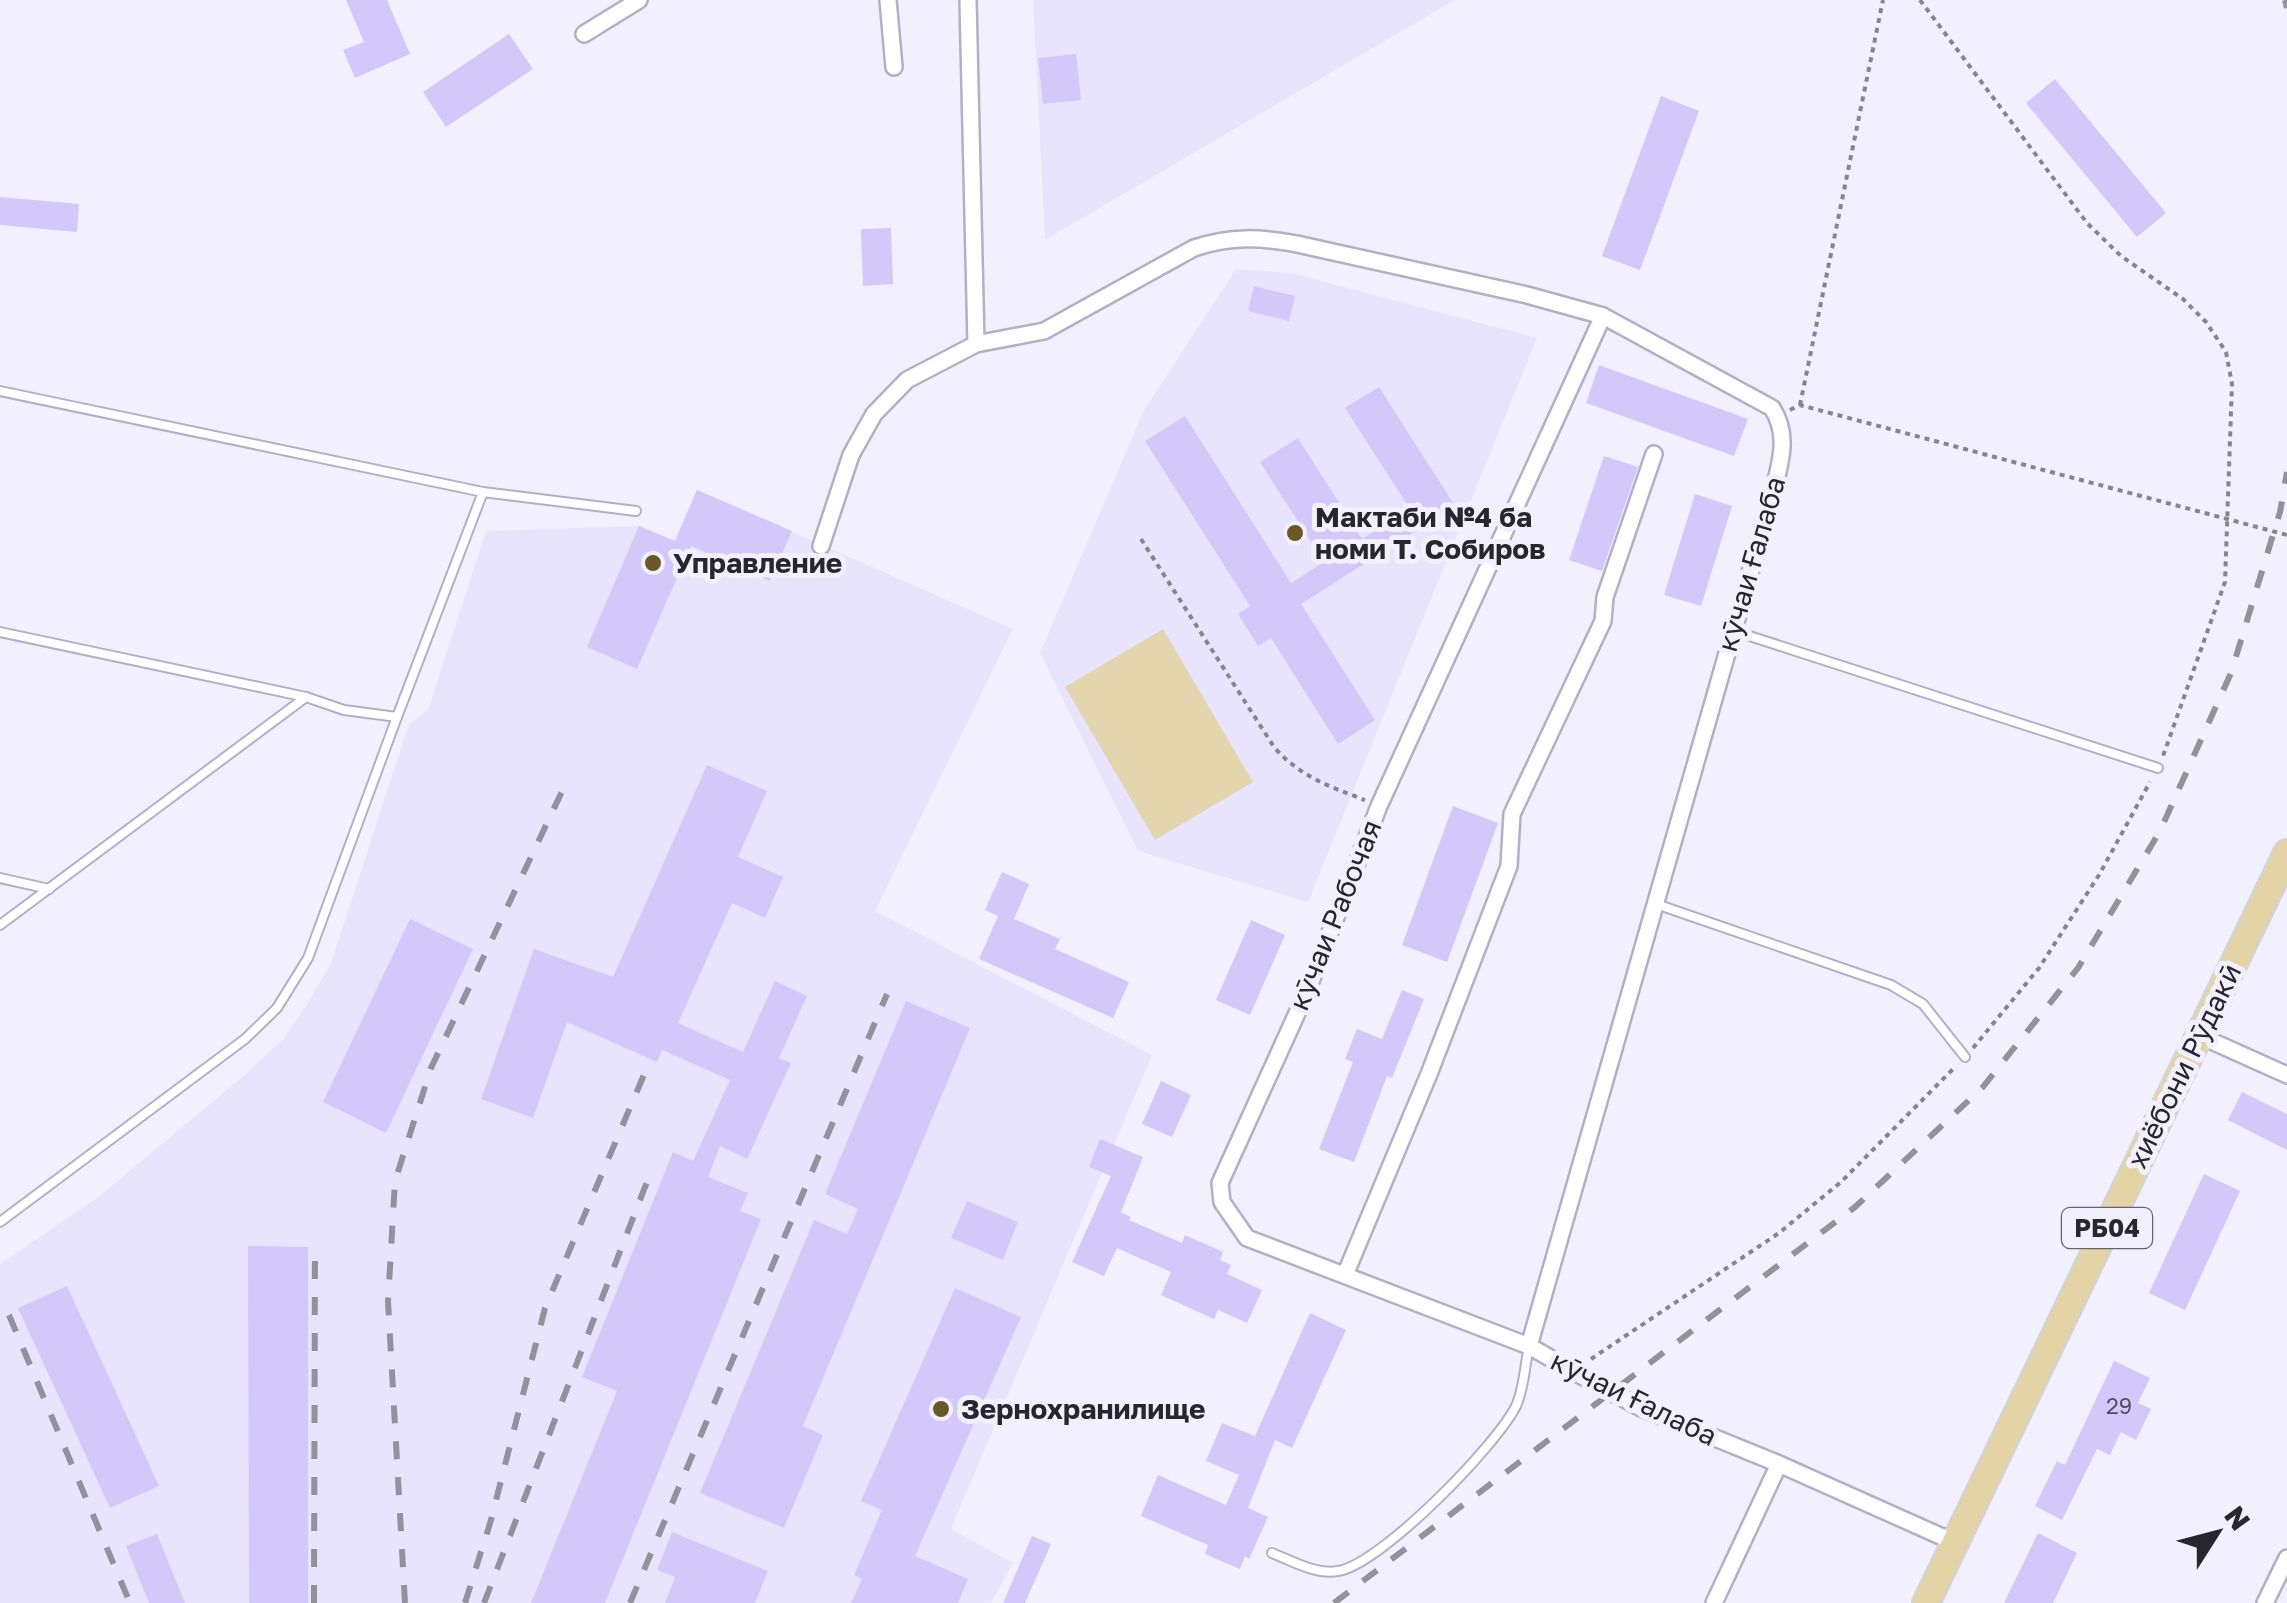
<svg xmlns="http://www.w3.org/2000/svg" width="2287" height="1603" font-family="'Golos Text',sans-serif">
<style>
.built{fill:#e9e4fd}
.green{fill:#e3d5ad}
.building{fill:#d2c8fa}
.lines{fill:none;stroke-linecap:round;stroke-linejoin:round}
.lane-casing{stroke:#b3afc6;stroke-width:12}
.street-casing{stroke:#b3afc6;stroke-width:20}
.primary-casing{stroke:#d4d4d5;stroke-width:30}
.path{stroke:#85848f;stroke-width:4;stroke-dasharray:5 5;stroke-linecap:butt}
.lane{stroke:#fff;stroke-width:8}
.street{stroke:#fff;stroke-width:15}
.primary{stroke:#e3d3a5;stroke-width:25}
.rail{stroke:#92919c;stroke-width:6;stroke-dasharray:18 18;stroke-linecap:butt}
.street-bridge-casing{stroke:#b3afc6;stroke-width:20;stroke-linecap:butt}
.street-bridge{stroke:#fff;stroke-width:15}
.poi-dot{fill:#695826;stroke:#f2f0fe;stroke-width:4}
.labels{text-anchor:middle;stroke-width:10;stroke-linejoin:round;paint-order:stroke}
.number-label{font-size:22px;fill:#524e61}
.shield{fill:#f2f0fe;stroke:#64636c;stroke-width:2.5}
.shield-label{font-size:25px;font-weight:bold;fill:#27262e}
.poi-label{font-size:28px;font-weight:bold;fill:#27262e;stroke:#f2f0fe;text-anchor:start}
.street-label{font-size:28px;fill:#27262e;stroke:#f2f0fe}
</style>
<rect width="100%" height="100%" fill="#f2f0fe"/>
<g class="built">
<path d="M1033 0H1455L1045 240Z"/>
<path d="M1236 269 1291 273 1537 338 1308 902 1138 851 1040 653 1143 412Z"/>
<path d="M697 490 1013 629 875 911 1152 1055 951 1529 1013 1563 991 1603H0V1264L97 1198 241 1078 284 1038 308 1003 331 963 409 724 428 710 486 531 639 526 674 541Z"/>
</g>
<path class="green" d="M1163 629 1253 782 1155 840 1065 687Z"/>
<g class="building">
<path d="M346 0H387L410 54 355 78 343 50 364 42Z"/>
<path d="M509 34 533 69 446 127 423 92Z"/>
<path d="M1076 54 1081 100 1043 104 1038 58Z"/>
<path d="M2055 79 2166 213 2137 237 2026 103Z"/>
<path d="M1661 96 1699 111 1640 270 1602 256Z"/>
<path d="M0 197 79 204 77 232 0 225Z"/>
<path d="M891 228 893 284 863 286 861 229Z"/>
<path d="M1254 286 1295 296 1289 321 1248 311Z"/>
<path d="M1599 365 1748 419 1734 456 1586 403Z"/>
<path d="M1379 387 1455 506 1301 604 1375 720 1338 744 1271 638 1258 646 1238 614 1250 606 1145 441 1185 416 1291 583 1324 562 1260 462 1298 438 1362 539 1410 509 1345 408Z"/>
<path d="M1604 456 1638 467 1602 571 1569 560Z"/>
<path d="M697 490 792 531 770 581 691 546 637 669 587 647 639 526 675 541Z"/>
<path d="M1695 494 1732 506 1701 606 1664 595Z"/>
<path d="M707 765 767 791 738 857 783 877 765 918 732 903 678 1023 743 1052 775 981 807 996 779 1058 791 1063 747 1159 720 1146 708 1177 748 1193 740 1211 761 1219 605 1603H531L617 1391 582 1377 673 1152 693 1161 730 1080 662 1050 657 1062 567 1022 533 1118 481 1099 534 949 613 977Z"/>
<path d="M1453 806 1498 823 1447 962 1402 945Z"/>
<path d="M1002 872 1029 884 1014 919 1060 939 1055 949 1129 982 1113 1018 979 959 998 916 985 910Z"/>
<path d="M410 919 473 949 386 1133 323 1102Z"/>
<path d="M1251 920 1285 935 1250 1015 1216 1000Z"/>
<path d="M1402 990 1424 999 1392 1078 1387 1076 1354 1162 1319 1149 1353 1062 1345 1059 1357 1029 1382 1039Z"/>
<path d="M906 1001 970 1028 803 1426 823 1435 784 1528 700 1493 814 1220 847 1234 858 1209 825 1194Z"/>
<path d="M1161 1081 1191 1095 1172 1137 1142 1124Z"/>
<path d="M2242 1092 2287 1114V1150L2228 1120Z"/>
<path d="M1100 1139 1143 1157 1121 1212 1131 1217 1129 1220 1182 1243 1185 1235 1223 1252 1220 1260 1231 1265 1227 1274 1262 1290 1247 1323 1218 1310 1214 1319 1161 1295 1171 1272 1117 1248 1104 1276 1072 1262 1111 1176 1089 1167Z"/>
<path d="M2204 1174 2240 1191 2185 1310 2149 1293Z"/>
<path d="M967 1201 1018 1222 1003 1260 951 1238Z"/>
<path d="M248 1246 308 1247V1603H249Z"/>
<path d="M67 1286 159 1486 110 1508 18 1308Z"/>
<path d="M955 1288 1021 1317 915 1556 968 1579 958 1603H851L862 1579 854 1575 882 1510 861 1501Z"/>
<path d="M1310 1313 1346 1330 1292 1448 1275 1440 1248 1508 1268 1517 1249 1559 1245 1556 1240 1569 1205 1554 1208 1545 1141 1516 1158 1475 1226 1505 1239 1475 1206 1461 1222 1423 1255 1436Z"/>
<path d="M2114 1361 2150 1378 2138 1403 2151 1409 2136 1440 2121 1432 2110 1455 2097 1449 2062 1520 2035 1506 2057 1461 2065 1465Z"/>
<path d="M672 1532 768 1571 755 1603H665L675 1577 657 1570Z"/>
<path d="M2038 1533 2077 1553 2053 1603H2004Z"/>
<path d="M157 1534 185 1603H149L126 1546Z"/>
<path d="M1032 1536 1051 1544 1025 1603H1003Z"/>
</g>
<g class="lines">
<defs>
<g id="lane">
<path d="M0 391 483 492 636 511"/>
<path d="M1734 631 2158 768"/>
<path d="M0 632 306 697 344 710 397 717 483 492"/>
<path d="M0 878 49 889"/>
<path d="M1656 904 1891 985 1923 1004 1965 1057"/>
<path d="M0 925 306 697"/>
<path d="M0 1222 245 1039 277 1008 308 958 397 717"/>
<path d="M1272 1553C1292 1561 1316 1575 1338 1571 1380 1565 1496 1446 1516 1406 1524 1389 1525 1364 1529 1346"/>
</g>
<g id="street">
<path d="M888 0 894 67"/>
<path d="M968 0 976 344"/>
<path d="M584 34 639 0"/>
<path d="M821 546 851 455 874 414 907 380 976 344 1044 331 1194 248C1230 236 1260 237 1297 244L1527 295 1603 316 1772 408C1789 434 1781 460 1774 489L1529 1346 1578 1374"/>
<path d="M2198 1035 2287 1075"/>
<path d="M1345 1275 1429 1074 1509 866 1512 814 1603 621 1605 597 1654 454"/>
<path d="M1529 1346 1247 1238 1222 1202 1220 1183 1308 989 1379 806 1603 316"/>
<path d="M1639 1407 1779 1464 1956 1543"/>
<path d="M1714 1603 1779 1464"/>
<path d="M2265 1603 2287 1558"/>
</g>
<path id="primary" d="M1926 1603 2287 853"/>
</defs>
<use href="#lane" class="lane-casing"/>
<use href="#street" class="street-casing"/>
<use href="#primary" class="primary-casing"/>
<g class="path">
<path d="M1920 0 2087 223 2121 256 2183 299 2206 322 2226 352 2232 384 2225 582 2163 756"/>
<path d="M1800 405 1883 0"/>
<path d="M1790 410 1800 405 2287 535"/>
<path d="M1141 539 1274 747C1299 776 1330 787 1365 800"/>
<path d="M1973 1048 2039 968 2099 875 2150 782"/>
<path d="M1591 1359 1779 1233 1841 1182 1956 1066"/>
</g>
<use href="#lane" class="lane"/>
<use href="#street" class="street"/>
<use href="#primary" class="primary"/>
<g class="rail">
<path d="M2285 0 2287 8"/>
<path d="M9 1315 130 1603"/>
<path d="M314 1603 315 1247"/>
<path d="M405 1603 388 1301 395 1181 431 1068 566 783"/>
<path d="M465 1603 491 1520 545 1308 646 1070"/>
<path d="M484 1603 650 1174"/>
<path d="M630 1603 887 994"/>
<path d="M1334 1603 1855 1207 1982 1088 2078 968 2160 831 2231 673 2280 512 2287 472"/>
</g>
<defs>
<path id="street-bridge" d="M1578 1374 1639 1407"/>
</defs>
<use href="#street-bridge" class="street-bridge-casing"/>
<use href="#street-bridge" class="street-bridge"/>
</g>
<g class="poi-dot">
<circle cx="1295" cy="533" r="10"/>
<circle cx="653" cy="563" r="10"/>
<circle cx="941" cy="1409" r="10"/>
</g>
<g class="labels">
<g class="number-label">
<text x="2119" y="1414">29</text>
</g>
<rect class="shield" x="2062" y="1208" width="90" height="40" rx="8"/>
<g class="shield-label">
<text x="2107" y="1237">РБ04</text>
</g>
<g class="poi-label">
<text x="1315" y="527">Мактаби №4 ба<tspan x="1315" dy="32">номи Т. Собиров</tspan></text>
<text x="673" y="573">Управление</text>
<text x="961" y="1419">Зернохранилище</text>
</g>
<g class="street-label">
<text transform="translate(1751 564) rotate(-74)" y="10">кӯчаи Ғалаба</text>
<text transform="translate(1335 915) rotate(-68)" y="10">кӯчаи Рабочая</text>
<text transform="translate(2184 1066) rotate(-64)" y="10">хиёбони Рӯдакӣ</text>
<text transform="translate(1634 1398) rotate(26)" y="10">кӯчаи Ғалаба</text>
</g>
</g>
<g transform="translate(2217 1533) rotate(54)" stroke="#f2f0fe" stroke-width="8" paint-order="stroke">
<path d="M0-8L18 38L0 25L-18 38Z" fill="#27262e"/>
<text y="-15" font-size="28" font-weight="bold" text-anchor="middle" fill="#27262e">N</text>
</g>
</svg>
